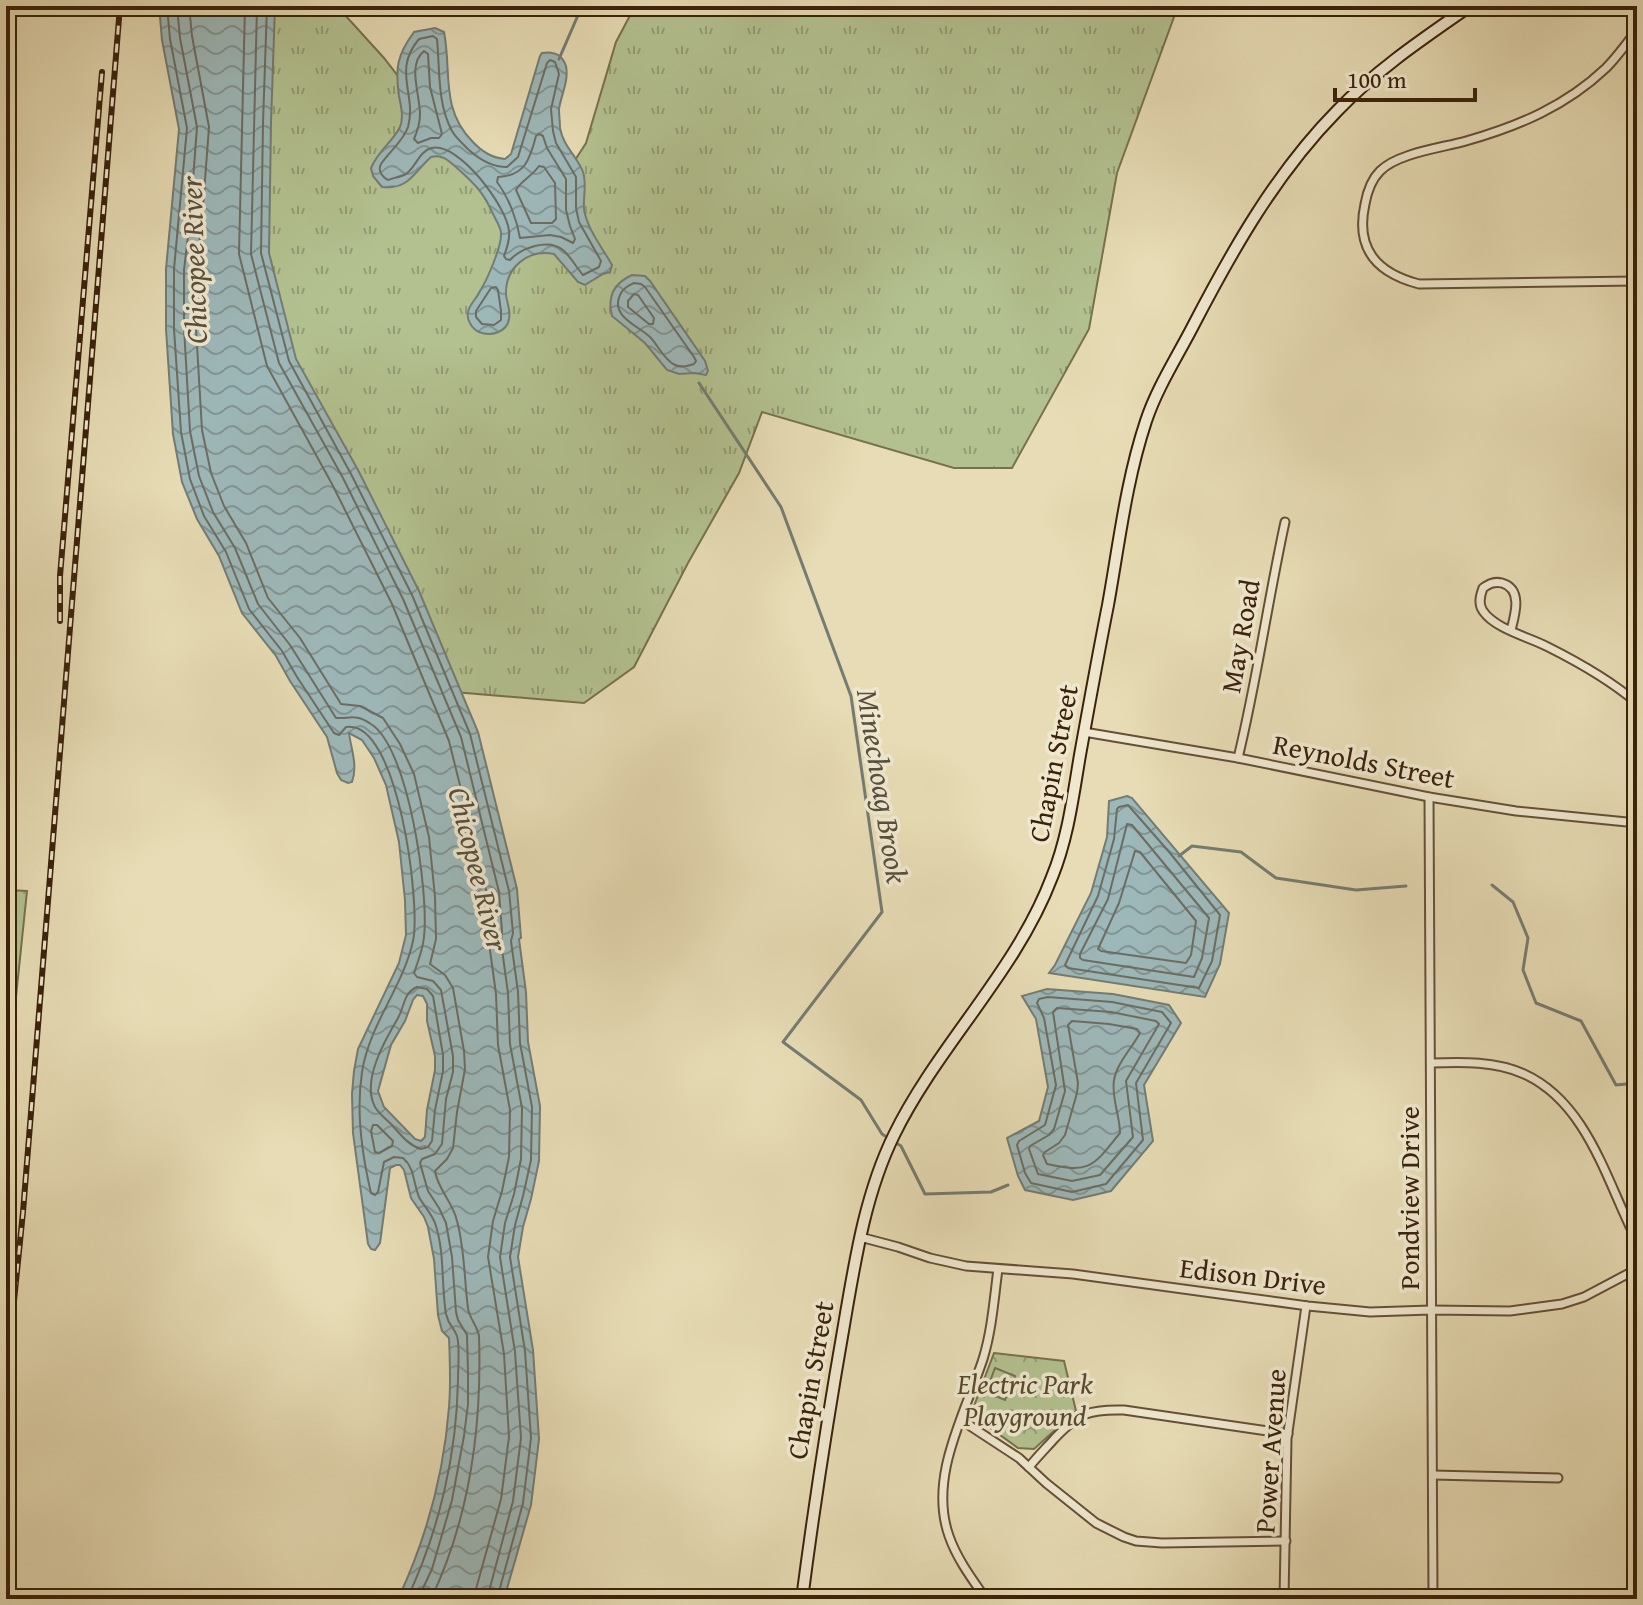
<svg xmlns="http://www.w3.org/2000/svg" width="1643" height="1605" font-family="'Gentium Book Plus',serif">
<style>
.grass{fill:url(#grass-tufts);stroke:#76724d;stroke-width:2}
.park{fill:url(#park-crowns);stroke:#76724d;stroke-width:2}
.pitch{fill:#b3c190;stroke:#76724d;stroke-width:2}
.water{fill:url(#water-waves);stroke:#757c73;stroke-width:2;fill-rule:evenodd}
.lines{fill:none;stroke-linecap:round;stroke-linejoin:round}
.shore{stroke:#6c6d62;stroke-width:2}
.stream{stroke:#757c73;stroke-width:3}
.street-casing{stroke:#655035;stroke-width:11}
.secondary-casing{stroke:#3a220a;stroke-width:14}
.street{stroke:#efe8cf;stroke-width:7}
.secondary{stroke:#efe8cf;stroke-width:10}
.rail-casing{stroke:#3a220a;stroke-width:6}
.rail{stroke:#efe8cf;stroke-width:3;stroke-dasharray:9;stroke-linecap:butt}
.labels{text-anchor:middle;stroke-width:7;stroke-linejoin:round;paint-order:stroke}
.street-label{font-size:28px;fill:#3a220a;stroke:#efe8cf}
.park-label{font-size:28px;font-style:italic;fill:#584a2c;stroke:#efe8cf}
.water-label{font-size:30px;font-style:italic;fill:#584f3f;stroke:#efe8cf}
</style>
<defs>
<pattern id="grass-tufts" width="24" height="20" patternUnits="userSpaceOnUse" patternTransform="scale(2)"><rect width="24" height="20" fill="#b3c190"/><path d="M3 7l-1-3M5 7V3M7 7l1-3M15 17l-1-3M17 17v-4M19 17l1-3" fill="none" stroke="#939c74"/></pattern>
<pattern id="park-crowns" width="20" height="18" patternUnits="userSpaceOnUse" patternTransform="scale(2)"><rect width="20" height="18" fill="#b3c190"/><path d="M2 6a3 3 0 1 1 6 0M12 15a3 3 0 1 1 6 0" fill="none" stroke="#939c74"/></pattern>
<pattern id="water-waves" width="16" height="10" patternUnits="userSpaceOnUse" patternTransform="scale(2)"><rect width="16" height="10" fill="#9db8b9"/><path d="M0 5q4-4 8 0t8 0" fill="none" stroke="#819595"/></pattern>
</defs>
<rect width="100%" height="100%" fill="#e7dcb5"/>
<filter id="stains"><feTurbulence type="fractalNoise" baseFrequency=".0025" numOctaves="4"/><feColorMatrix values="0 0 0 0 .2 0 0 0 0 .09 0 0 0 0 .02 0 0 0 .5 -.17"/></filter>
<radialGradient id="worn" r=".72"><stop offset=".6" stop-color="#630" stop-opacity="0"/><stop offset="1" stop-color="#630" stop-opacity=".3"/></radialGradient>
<path class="grass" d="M265 6H333L345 15 384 58 452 146 552 196 586 143 616 42 635 6H1178L1117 173 1089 329 1012 468H954L762 412 739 473 688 563 634 667 584 703 454 692 264 303Z"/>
<g class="park">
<path d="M6 890 27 891 6 1093Z"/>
<path d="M994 1353 1064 1361 1076 1411 1034 1449 1018 1448 971 1414Z"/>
</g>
<path class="pitch" d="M995 1368 1015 1376 1005 1400 986 1392Z"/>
<g class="water">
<path d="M159 6H275L271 123 269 253 296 359 358 470 419 591 478 732 517 889 521 938 519 939 526 992 528 1042 540 1106 539 1161 531 1199 523 1227 518 1257 533 1350 539 1439 531 1505 504 1599H398C426 1539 444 1473 449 1407 451 1384 450 1361 449 1338L442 1331 438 1315 434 1259 428 1227 424 1217 411 1198 404 1170 400 1165H396L390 1168 380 1243 375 1250 371 1249 368 1244 353 1133 352 1094 354 1071 358 1049 399 963 406 935 405 900 399 842 386 785 374 758 362 740 349 733C351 749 358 765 352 782L348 783 341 780 337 773 327 737 290 681 276 656 242 613 219 556 197 519 182 482 173 434 166 329V269L179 129 162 40ZM417 995 423 996 427 1004V1021L435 1056V1070L427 1110 425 1137 421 1141 415 1139 384 1107 378 1091 391 1045 405 1021 413 1000Z"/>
<path d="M435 28 444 32C452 72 440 108 472 141 481 151 491 158 505 159L511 154 540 56 542 53C554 51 562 54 566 66 569 81 561 95 559 109 559 115 560 122 560 128 563 146 577 156 583 172 587 184 583 197 584 209 587 229 602 247 612 265L610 272 603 274 585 285 578 282 554 254C528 249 505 267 506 295 507 303 511 311 509 319 507 332 491 337 479 332 472 329 466 319 468 312 469 305 477 298 480 291 487 280 502 246 501 233 501 228 497 222 494 216 484 193 476 185 457 168 449 161 443 154 431 157 414 172 409 190 382 187L373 176 371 168C378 151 394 140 400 127 404 117 401 107 399 96 395 68 397 55 414 32Z"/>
<path d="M632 275 645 276 650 281 705 361 708 371 706 375 694 373 679 374 667 370 645 343 612 316C607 297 614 283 632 275Z"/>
<path d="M1127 796 1132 798 1229 913 1220 964 1205 997 1049 973 1055 965 1091 893 1107 837 1109 801Z"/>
<path d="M1047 989 1113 994 1169 1005 1181 1023 1144 1085 1153 1141 1111 1191 1073 1200 1025 1190 1018 1176 1007 1138 1039 1121 1048 1087 1036 1019 1022 996Z"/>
</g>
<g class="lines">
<g class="shore">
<path d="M167 6 170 39 187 128 174 269V329L181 432 190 479 204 516 226 552 249 609 282 651 297 677 334 733 339 735 346 727C398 718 421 905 413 941 403 987 369 1025 362 1072 356 1111 362 1155 371 1193L375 1195 378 1192 384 1162 394 1157 403 1158C415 1168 413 1183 419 1197 424 1206 431 1213 435 1223 445 1252 441 1284 446 1314 449 1327 454 1327 457 1336 460 1346 458 1367 458 1379 457 1454 439 1531 407 1599"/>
<path d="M177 6 180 38 197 127 190 219 184 270V328L190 431 199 476 213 512 235 548 258 604 290 645 336 718C350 719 355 713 371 724 409 748 429 894 424 937 423 949 418 962 414 973L417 977 433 981 441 990 453 1056V1072L446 1099 442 1144 435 1154 422 1159 420 1163 428 1191 439 1208 446 1223 452 1257 456 1312 458 1320 467 1335 468 1372V1404L464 1436 452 1500 432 1569 418 1599"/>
<path d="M189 6 192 36 209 127 202 220 196 271V328L202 430 211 473 224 506 246 543 268 598 300 638 341 704 360 706 383 718 400 744 414 774 429 837 435 897 436 939 430 964 445 975 453 988 464 1051 465 1069 457 1112 453 1148 447 1159 435 1171C438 1190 453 1202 457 1221 465 1250 464 1279 468 1308 469 1318 477 1325 479 1336 482 1425 470 1517 431 1599"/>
<path d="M245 6 239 254 267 366 332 484 392 604 449 741 487 894 490 930 489 943 496 994 498 1045 510 1110 509 1157 502 1191 493 1221 488 1257 504 1354 509 1437 501 1499 476 1589 475 1599"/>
<path d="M257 6 251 254 279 363 343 478 403 599 461 737 499 892 502 931 501 942 508 993 510 1044 522 1108 521 1159 514 1194 505 1223 500 1257 515 1352 521 1438 513 1501 487 1599"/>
<path d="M267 6 263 123 261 253 289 361 351 474 412 595 470 734 509 891 513 933 511 941 518 992 520 1043 532 1107 531 1160 523 1196 515 1225 510 1257 525 1351 531 1438 523 1503 497 1599"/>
<path d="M433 36 437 39C440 70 437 103 452 131 456 138 463 144 469 150 480 160 492 167 507 167L518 157 547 63 550 60 555 62 559 74 551 109 553 131 556 143 576 177V208L579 222 601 261 599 267 583 275C576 267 571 257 563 250 548 238 521 248 510 260L506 259 504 256C507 248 510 240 509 231 507 207 459 142 432 148 419 151 416 167 406 174 400 177 393 178 388 180 381 176 378 170 381 164 389 152 404 140 408 127 417 94 392 71 419 39Z"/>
<path d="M424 51 428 54 430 87 442 134 439 138H431L418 143 414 139C417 132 420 122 420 114 420 94 407 65 424 51Z"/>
<path d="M539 134 543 136 547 148 566 179V210L570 226 575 239 573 243 561 237 550 235 520 238C517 220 509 198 497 182L498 177C525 176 530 159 536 136Z"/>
<path d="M539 166 544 167 555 183 556 219 552 223H531L516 190C519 183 533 175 539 166Z"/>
<path d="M634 283 641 284 645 287 694 357 696 361 694 364C688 366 682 368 675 365 664 360 658 345 650 337 637 325 610 316 620 295 623 288 628 286 634 283Z"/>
<path d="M496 287 498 290 501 311V320L494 325 482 324 476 317V311L491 288Z"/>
<path d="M634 294 638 295 654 318 653 324H649L628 307V301Z"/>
<path d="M1128 805 1170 853 1220 915 1212 961 1199 988 1068 968 1065 965 1098 896 1114 839 1117 809 1119 807Z"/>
<path d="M1127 824 1132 825 1209 918 1202 958 1194 977 1083 960 1080 958V954L1108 899Z"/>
<path d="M1135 851 1140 852 1196 921 1191 955 1186 963 1101 951 1098 949 1119 903Z"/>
<path d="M417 987 427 989 433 996 443 1055V1071L435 1110 432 1141 428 1147 421 1149C408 1145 401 1135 392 1125 386 1119 379 1114 375 1107 361 1081 385 1040 398 1018 405 1006 403 993 417 987Z"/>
<path d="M1048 997 1112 1002 1162 1012 1171 1023 1136 1083 1143 1140 1106 1184 1072 1192 1031 1183 1025 1173 1017 1145 1019 1141 1045 1125 1056 1085 1044 1018 1037 1003 1039 999Z"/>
<path d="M1057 1008 1111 1012 1156 1021 1159 1024 1126 1081 1133 1137 1100 1175 1072 1181 1038 1174 1029 1149 1030 1146 1049 1135 1054 1129 1065 1091 1053 1012Z"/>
<path d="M1072 1021 1109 1024 1137 1029 1140 1033C1132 1048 1117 1063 1114 1080 1111 1097 1120 1116 1120 1133 1093 1166 1091 1174 1047 1164L1043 1155 1045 1152 1059 1143 1065 1135 1077 1093 1078 1083 1068 1025Z"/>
<path d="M373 1125H377L393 1141 392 1146 379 1153 375 1152 371 1131Z"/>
</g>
<g class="stream">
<path d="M559 59 582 6"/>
<path d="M699 383 781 507 851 696 882 912 783 1042 861 1100 882 1134 901 1146 925 1194 991 1192 1008 1185"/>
<path d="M1179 856 1192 846 1241 852 1276 878 1356 890 1406 886"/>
<path d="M1492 885 1513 902 1528 938 1523 970 1536 1003 1581 1021 1616 1085 1637 1083"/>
</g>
<defs>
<g id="street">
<path d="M1626 6 1637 18"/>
<path d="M1637 30C1627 43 1617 57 1606 68 1566 106 1519 126 1466 141 1441 148 1398 153 1380 171 1371 180 1367 193 1365 204 1355 249 1377 273 1419 284L1637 281"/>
<path d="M1511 630C1515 615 1523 589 1502 583 1494 581 1489 584 1483 588 1480 596 1478 604 1483 611 1495 629 1529 637 1548 647 1580 663 1610 680 1637 703"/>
<path d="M1084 732 1238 758 1429 797 1516 811 1637 823"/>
<path d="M1238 758C1257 680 1268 600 1285 522"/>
<path d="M1429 797 1433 1599"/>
<path d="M1432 1063C1462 1062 1496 1061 1524 1074 1588 1103 1607 1183 1637 1241"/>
<path d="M860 1237 898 1247 930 1258 966 1266 1073 1274 1308 1306 1370 1312 1431 1310 1510 1311 1562 1304 1584 1297 1637 1269"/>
<path d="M961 1420 1019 1458 1046 1483 1096 1523 1124 1537 1136 1541 1162 1543 1286 1541"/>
<path d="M1029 1467C1037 1457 1046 1448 1055 1438 1079 1413 1089 1409 1124 1410L1288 1434"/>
<path d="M1433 1475 1558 1478"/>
<path d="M986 1599C972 1579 957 1559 949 1536 928 1477 965 1414 983 1359 992 1330 994 1299 998 1269"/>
<path d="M1284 1599 1287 1439 1306 1306"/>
</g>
<path id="secondary" d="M802 1599C814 1507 828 1416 844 1325 855 1261 865 1194 894 1135 938 1045 1016 972 1052 877 1068 838 1073 796 1080 755 1089 705 1098 655 1108 605 1119 544 1126 481 1146 421 1157 388 1177 357 1193 326 1233 249 1276 173 1337 111 1376 70 1424 38 1470 6"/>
</defs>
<use href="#street" class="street-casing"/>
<use href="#secondary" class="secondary-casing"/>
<use href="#street" class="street"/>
<use href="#secondary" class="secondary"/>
<defs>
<g id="rail">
<path d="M60 621V576L102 72"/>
<path d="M6 1380 23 1212 120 6"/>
</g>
</defs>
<use href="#rail" class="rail-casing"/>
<use href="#rail" class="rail"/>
</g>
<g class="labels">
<g class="street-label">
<text transform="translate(1240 636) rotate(-80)" y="10">May Road</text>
<text transform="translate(1364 761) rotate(11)" y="10">Reynolds Street</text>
<text transform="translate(1053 763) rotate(-79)" y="10">Chapin Street</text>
<text transform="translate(1409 1198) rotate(-90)" y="10">Pondview Drive</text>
<text transform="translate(1253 1276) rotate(7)" y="10">Edison Drive</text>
<text transform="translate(810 1380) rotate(-80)" y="10">Chapin Street</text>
<text transform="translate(1270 1451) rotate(-86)" y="10">Power Avenue</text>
</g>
<g class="park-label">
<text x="1025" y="1394">Electric Park<tspan x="1025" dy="32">Playground</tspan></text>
</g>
<g class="water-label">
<text transform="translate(194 260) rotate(-92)" y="10">Chicopee River</text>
<text transform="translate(882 786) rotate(81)" y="10">Minechoag Brook</text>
<text transform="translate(478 869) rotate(76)" y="10">Chicopee River</text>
</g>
</g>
<rect width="1643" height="1605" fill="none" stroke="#e7dcb5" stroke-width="32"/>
<rect x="8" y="8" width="1627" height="1589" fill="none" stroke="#3a220a" stroke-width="4"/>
<rect x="16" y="16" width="1611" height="1573" fill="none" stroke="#3a220a" stroke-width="2"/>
<path d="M1335 88v12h140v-12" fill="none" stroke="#3a220a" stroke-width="4"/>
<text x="1347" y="88" font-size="24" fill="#3a220a" stroke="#efe8cf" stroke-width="6" paint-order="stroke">100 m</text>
<rect width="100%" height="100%" filter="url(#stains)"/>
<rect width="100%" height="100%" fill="url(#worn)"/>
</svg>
